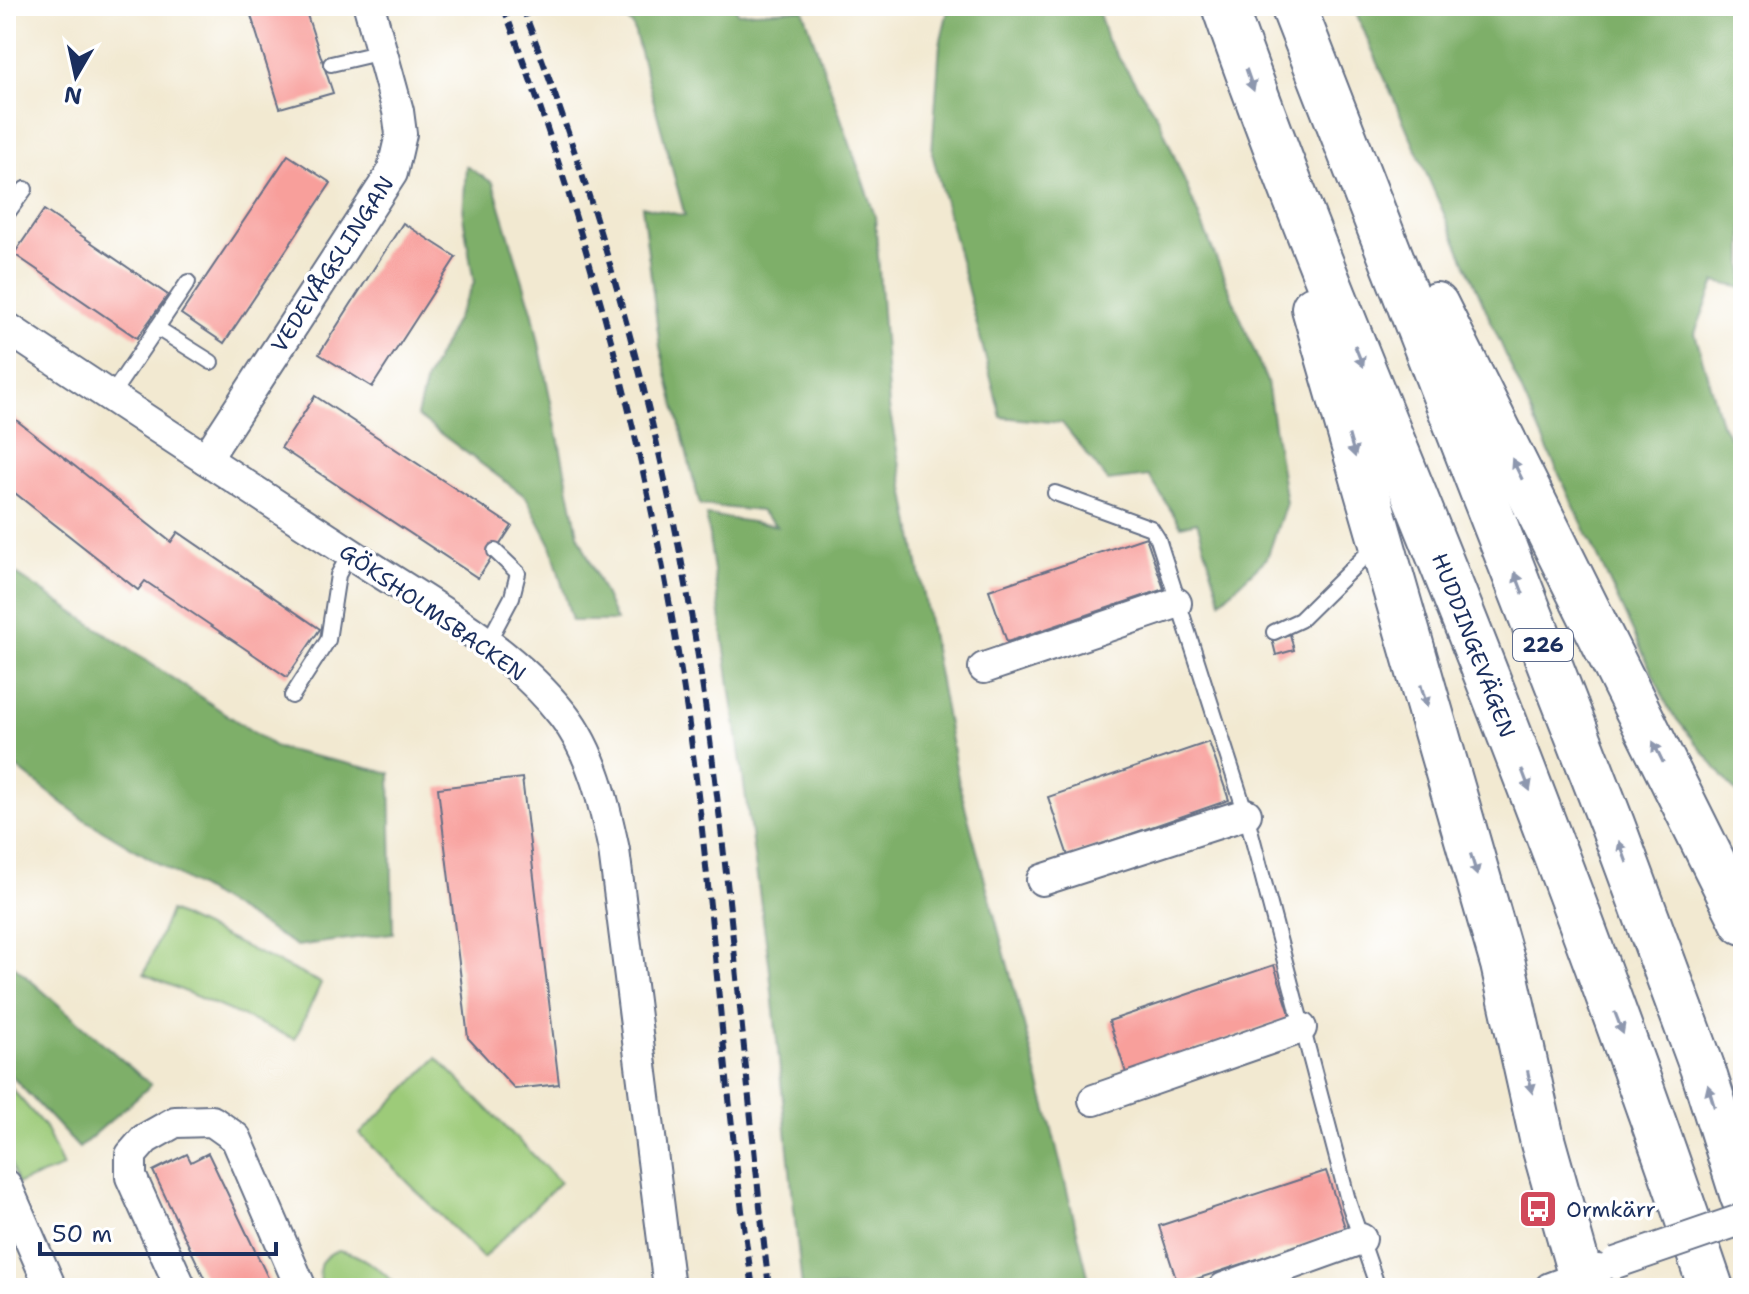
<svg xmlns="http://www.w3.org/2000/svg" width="1749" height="1294" font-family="'Shantell Sans',sans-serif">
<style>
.green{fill:#9dcb79;stroke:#5c7d6c;stroke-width:2}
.forest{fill:#7eaf69;stroke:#4c6f64;stroke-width:2}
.building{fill:#f89f9b}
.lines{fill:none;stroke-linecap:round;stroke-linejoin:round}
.lane-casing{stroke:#667086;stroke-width:18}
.street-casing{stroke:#667086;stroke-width:34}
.primary-casing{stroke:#667086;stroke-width:48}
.lane{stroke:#fff;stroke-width:14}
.street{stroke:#fff;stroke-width:30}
.primary{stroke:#fff;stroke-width:44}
.rail{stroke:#1b2f5e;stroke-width:6;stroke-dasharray:12 6;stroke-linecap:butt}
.street-bridge-casing{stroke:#667086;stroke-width:34;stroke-linecap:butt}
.street-bridge{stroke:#fff;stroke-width:30}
.oneway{fill:#8d97ae}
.labels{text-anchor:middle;stroke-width:7;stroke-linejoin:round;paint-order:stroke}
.shield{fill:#fff;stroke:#5f6d8e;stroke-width:2}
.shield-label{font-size:20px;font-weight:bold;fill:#1b2f5e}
.street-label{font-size:22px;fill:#1b2f5e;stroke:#fff}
.poi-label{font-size:22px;fill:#1b2f5e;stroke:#fff;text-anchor:start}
</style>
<rect width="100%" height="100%" fill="#fff"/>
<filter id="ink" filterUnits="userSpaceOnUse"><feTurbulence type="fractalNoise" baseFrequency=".0125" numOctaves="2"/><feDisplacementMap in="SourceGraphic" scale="16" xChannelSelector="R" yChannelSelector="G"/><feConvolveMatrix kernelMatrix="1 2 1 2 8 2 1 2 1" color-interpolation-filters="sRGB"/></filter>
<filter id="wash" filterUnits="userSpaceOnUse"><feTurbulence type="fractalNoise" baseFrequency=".006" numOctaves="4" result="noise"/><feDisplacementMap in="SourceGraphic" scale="32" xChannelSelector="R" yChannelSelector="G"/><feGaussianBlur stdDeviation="1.8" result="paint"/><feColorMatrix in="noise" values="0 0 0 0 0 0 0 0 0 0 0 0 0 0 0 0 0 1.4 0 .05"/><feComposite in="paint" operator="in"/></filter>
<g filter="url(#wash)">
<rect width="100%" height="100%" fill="#f2e9d1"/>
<g class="green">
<path d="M170 911 321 983 295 1039 144 974Z"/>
<path d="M437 1058 560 1182 483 1258 360 1134Z"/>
<path d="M6 1082 45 1127 63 1167 17 1184 6 1148Z"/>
<path d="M338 1250C359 1253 385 1271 397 1288H323C316 1269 318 1258 338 1250Z"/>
</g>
<g class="forest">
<path d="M615 6H734L738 13 803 9 875 216 889 407 959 784 1052 1129 1091 1288H802L769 962 706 515 777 526 760 511 700 505 660 347 642 206 685 216 633 26Z"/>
<path d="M949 6H1097L1107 40 1159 119 1267 382 1286 503 1267 558 1221 601 1197 522 1181 526 1149 476 1108 481 1062 423 1001 417 932 153 940 44Z"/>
<path d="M1353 6H1743V288L1715 282 1695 333 1721 423 1743 458V801L1670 711 1544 442Z"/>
<path d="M466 166 493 183 533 314 578 534 616 621H572L551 545 526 497 417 416 426 380 474 283 463 216Z"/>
<path d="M6 567 277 748 390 773 393 933 297 946 82 818 6 759Z"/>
<path d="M6 959 151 1085 79 1148 6 1070Z"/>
</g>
<g id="blocks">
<g class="building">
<path d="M248 6H304L333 93 280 108Z"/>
<path d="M288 155 331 183 224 343 181 314Z"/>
<path d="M44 210 168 295 137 338 14 254Z"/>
<path d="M403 223 456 257 372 387 319 354Z"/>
<path d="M315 396 512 526 478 578 281 448Z"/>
<path d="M6 412 171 542 178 532 320 629 287 677 145 581 138 590 6 486Z"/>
<path d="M1146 537 1164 589 1007 642 989 590Z"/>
<path d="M1290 634 1294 650 1276 655 1272 639Z"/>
<path d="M1209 742 1229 800 1068 856 1048 797Z"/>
<path d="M522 778 559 1084 515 1089 468 1038 438 788Z"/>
<path d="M1274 965 1291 1017 1126 1073 1109 1021Z"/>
<path d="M208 1153 235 1209 273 1288H209L153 1171 187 1154 191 1162Z"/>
<path d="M1326 1171 1346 1230 1178 1285 1159 1226Z"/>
<path d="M6 1262 14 1282 6 1285Z"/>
</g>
</g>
</g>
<g filter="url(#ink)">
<use href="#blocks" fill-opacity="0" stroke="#667086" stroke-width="2"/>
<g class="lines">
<defs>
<g id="lane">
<path d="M331 64 382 52"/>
<path d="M6 215 25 189"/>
<path d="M157 328 211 362"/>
<path d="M110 397 188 282"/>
<path d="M1055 493 1151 528 1158 539 1246 814 1349 1204 1378 1288"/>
<path d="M1274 632 1300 620 1377 544"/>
<path d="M487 644 512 597 518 573 495 551"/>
<path d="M292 696 328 640 338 575 350 553"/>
</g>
<g id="street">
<path d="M6 327C122 405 239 481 356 557 426 603 510 647 563 715 593 753 604 803 614 850L669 1288"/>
<path d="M206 459 392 173 401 134 398 111 369 6"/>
<path d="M984 668 1176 603"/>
<path d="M1042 880 1246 814"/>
<path d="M1094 1100 1301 1028"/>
<path d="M6 1185 51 1288"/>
<path d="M181 1288 131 1177V1155L145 1139 175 1122 212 1121 236 1138 301 1288"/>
<path d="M1224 1288 1361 1239"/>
<path d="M1550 1288 1598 1270"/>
</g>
<g id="primary">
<path d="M1224 6C1301 225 1393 438 1478 654 1561 864 1639 1075 1711 1288"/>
<path d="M1293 6 1612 824 1702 1067 1743 1197"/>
<path d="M1436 305 1743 922"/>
<path d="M1314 308 1503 964 1543 1143 1584 1288"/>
</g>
</defs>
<use href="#lane" class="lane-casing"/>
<use href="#street" class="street-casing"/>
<use href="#primary" class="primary-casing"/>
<use href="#lane" class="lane"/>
<use href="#street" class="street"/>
<use href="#primary" class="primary"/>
<g class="rail">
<path d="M503 6C592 239 654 478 689 725 715 912 724 1102 753 1288"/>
<path d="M522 6C611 236 674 474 707 718 733 907 747 1098 769 1288"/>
</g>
<defs>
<path id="street-bridge" d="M1615 1263 1743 1219"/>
</defs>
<use href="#street-bridge" class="street-bridge-casing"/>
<use href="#street-bridge" class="street-bridge"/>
</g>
<defs><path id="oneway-solid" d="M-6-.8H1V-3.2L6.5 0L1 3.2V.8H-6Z" transform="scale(2)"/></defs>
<g class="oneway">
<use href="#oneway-solid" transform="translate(1250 80) rotate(71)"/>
<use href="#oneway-solid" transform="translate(1359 356) rotate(68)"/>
<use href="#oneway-solid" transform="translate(1352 446) rotate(74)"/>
<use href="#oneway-solid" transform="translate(1517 469) rotate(-116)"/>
<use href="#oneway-solid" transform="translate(1519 583) rotate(-111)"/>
<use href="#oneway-solid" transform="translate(1424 696) rotate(74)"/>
<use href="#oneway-solid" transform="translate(1658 752) rotate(-116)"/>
<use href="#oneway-solid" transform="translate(1526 780) rotate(69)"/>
<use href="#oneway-solid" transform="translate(1623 852) rotate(-110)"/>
<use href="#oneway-solid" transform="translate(1474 865) rotate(73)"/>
<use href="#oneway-solid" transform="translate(1619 1023) rotate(69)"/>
<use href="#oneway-solid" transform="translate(1530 1082) rotate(78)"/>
<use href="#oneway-solid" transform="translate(1711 1096) rotate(-107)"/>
</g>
</g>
<defs>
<symbol id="bus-square" viewBox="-11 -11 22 22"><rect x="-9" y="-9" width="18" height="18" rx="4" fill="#d1495b" stroke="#fff"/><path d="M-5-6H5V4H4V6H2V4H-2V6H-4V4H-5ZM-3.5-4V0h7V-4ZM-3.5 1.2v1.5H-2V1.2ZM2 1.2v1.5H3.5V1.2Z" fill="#fff"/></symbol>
</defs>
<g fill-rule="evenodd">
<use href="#bus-square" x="1516" y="1187" width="44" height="44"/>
</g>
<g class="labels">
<rect class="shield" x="1513" y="629" width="60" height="32" rx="6"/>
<g class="shield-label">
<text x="1543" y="652">226</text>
</g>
<g class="street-label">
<text transform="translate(332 264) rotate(-57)" y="8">VEDEVÅGSLINGAN</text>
<text transform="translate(433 612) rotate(35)" y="8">GÖKSHOLMSBACKEN</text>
<text transform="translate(1474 645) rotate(69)" y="8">HUDDINGEVÄGEN</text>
</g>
<g class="poi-label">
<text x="1566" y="1217">Ormkärr</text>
</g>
</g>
<rect width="1749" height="1294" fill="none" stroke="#fff" stroke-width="32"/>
<g transform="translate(76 76) rotate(189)" stroke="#ffffff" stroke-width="6" paint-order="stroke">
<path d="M0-6L14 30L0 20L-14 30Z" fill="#1b2f5e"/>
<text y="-12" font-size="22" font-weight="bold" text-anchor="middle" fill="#1b2f5e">N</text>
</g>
<path d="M40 1242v12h236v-12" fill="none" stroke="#1b2f5e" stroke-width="4"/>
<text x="52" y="1242" font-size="24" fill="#1b2f5e" stroke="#ffffff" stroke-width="6" paint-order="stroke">50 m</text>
</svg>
